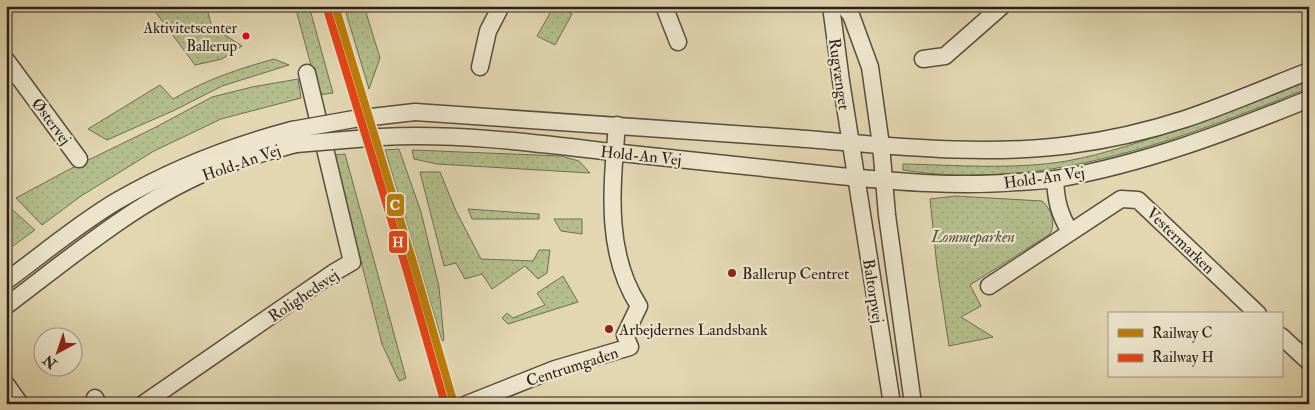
<svg xmlns="http://www.w3.org/2000/svg" width="1315" height="410" font-family="'IM FELL Double Pica',serif">
<style>
.grass{fill:url(#grass-dots);stroke:#6f6e53}
.lines{fill:none;stroke-linecap:round;stroke-linejoin:round}
.minor-casing{stroke:#594d40;stroke-width:19}
.minor{stroke:#ece5cc;stroke-width:16}
.minor-bridge-casing{stroke:#594d40;stroke-width:19;stroke-linecap:butt}
.minor-bridge{stroke:#ece5cc;stroke-width:16}
.rail-1-casing{stroke:#ece5cc;stroke-width:11}
.rail-2-casing{stroke:#ece5cc;stroke-width:11}
.rail-1{stroke:#ba7e08;stroke-width:8}
.rail-2{stroke:#e64415;stroke-width:8}
.bus-dot{fill:#e4002b;stroke:#ece5cc;stroke-width:2}
.poi-dot{fill:#8f2418;stroke:#ece5cc;stroke-width:2}
.labels{text-anchor:middle;stroke-width:4.5;stroke-linejoin:round;paint-order:stroke}
.bus-label{font-size:15px;fill:#2b1f1a;stroke:#ece5cc;text-anchor:end}
.street-label{font-size:16px;fill:#2b1f1a;stroke:#ece5cc}
.park-label{font-size:16px;font-style:italic;fill:#544f3c;stroke:#ece5cc}
.poi-label{font-size:16px;fill:#2b1f1a;stroke:#ece5cc;text-anchor:start}
.line-badge{stroke:#ece5cc;stroke-width:2}
.badge-label{font-size:14px;text-anchor:middle;font-weight:bold;fill:#fff}
</style>
<defs>
<pattern id="grass-dots" width="8" height="8" patternUnits="userSpaceOnUse" patternTransform="scale(1.25)"><rect width="8" height="8" fill="#b3be8c"/><path d="M2 2h.1M6 6h.1" fill="none" stroke="#9aa378" stroke-width="1.8" stroke-linecap="round"/></pattern>
</defs>
<rect width="100%" height="100%" fill="#e2d7b1"/>
<filter id="stains"><feTurbulence type="fractalNoise" baseFrequency=".004" numOctaves="4"/><feColorMatrix values="0 0 0 0 .2 0 0 0 0 .09 0 0 0 0 .02 0 0 0 .5 -.17"/></filter>
<radialGradient id="worn" r=".72"><stop offset=".6" stop-color="#630" stop-opacity="0"/><stop offset="1" stop-color="#630" stop-opacity=".3"/></radialGradient>
<g class="grass">
<path d="M151 6H206L212 27 242 46 222 59 195 65Z"/>
<path d="M295 6H309L333 93 319 95Z"/>
<path d="M344 6H364L380 58 369 89Z"/>
<path d="M554 6H557L572 14 555 45 537 36Z"/>
<path d="M274 59 289 65 222 86 175 110 107 140 88 129 160 85 173 99C205 80 238 69 274 59Z"/>
<path d="M298 79 301 98 221 119 154 151 81 196 42 225 16 198 70 169 156 127 212 97 252 87Z"/>
<path d="M1309 81V88C1180 139 1044 193 903 170V164C957 165 1013 170 1067 161 1105 154 1143 141 1180 129 1223 114 1266 98 1309 81Z"/>
<path d="M399 149 421 212 439 287 444 340 442 341 385 150Z"/>
<path d="M412 150 561 156 579 161 590 173 437 164 414 159Z"/>
<path d="M345 154 406 378 399 381 382 344 334 155Z"/>
<path d="M420 172H440L456 211 481 259 533 261 539 250H550L547 273 538 279 525 266 492 289 482 274 465 279 456 263 444 266Z"/>
<path d="M955 196 1042 201C1051 208 1056 223 1050 234L970 285 981 306 961 317 993 337 949 346 937 267 930 199Z"/>
<path d="M6 204 35 230 6 251Z"/>
<path d="M468 209 539 214V219H472Z"/>
<path d="M554 219H582V234L561 231Z"/>
<path d="M563 276 578 302 508 324 502 318 507 313 513 318 545 305 537 293Z"/>
</g>
<g class="lines">
<defs>
<g id="minor">
<path d="M664 6 678 42"/>
<path d="M831 6 841 81 892 404"/>
<path d="M844 6 851 15 870 67 881 145 887 215 913 404"/>
<path d="M923 59 945 56 1002 6"/>
<path d="M6 60 79 159"/>
<path d="M480 67 488 31 501 6"/>
<path d="M415 112C541 120 667 129 793 138 885 145 978 157 1070 145 1109 140 1148 131 1185 119 1227 105 1268 87 1309 71"/>
<path d="M381 137C458 133 536 143 612 152 688 160 763 168 839 176 899 182 958 187 1018 182 1031 181 1044 181 1056 179 1144 164 1227 132 1309 99"/>
<path d="M1055 179C1056 201 1059 213 1070 232"/>
<path d="M6 281C43 254 78 224 117 201 172 169 231 146 292 130"/>
<path d="M989 286 1121 199 1138 200 1258 314"/>
<path d="M6 306C70 258 134 203 209 171 237 159 267 152 296 144"/>
<path d="M1281 336 1309 362"/>
<path d="M6 384 20 404"/>
<path d="M95 398 98 404"/>
<path d="M143 404 333 273 352 262 307 73"/>
<path d="M467 404 555 369 630 347 625 335 639 306C604 252 612 186 617 125"/>
</g>
</defs>
<use href="#minor" class="minor-casing"/>
<use href="#minor" class="minor"/>
<defs>
<g id="minor-bridge">
<path d="M292 130 354 119 415 112"/>
<path d="M296 144 381 137"/>
</g>
</defs>
<use href="#minor-bridge" class="minor-bridge-casing"/>
<use href="#minor-bridge" class="minor-bridge"/>
<defs>
<path id="rail-1" d="M335 6 415 269 454 404"/>
<path id="rail-2" d="M327 9 407 271 445 404"/>
</defs>
<use href="#rail-1" class="rail-1-casing"/>
<use href="#rail-2" class="rail-2-casing"/>
<use href="#rail-1" class="rail-1"/>
<use href="#rail-2" class="rail-2"/>
</g>
<circle class="bus-dot" cx="246" cy="36" r="4.5"/>
<g class="poi-dot">
<circle cx="732" cy="273" r="5"/>
<circle cx="609" cy="329" r="5"/>
</g>
<g class="labels">
<g class="bus-label">
<text x="237" y="33">Aktivitetscenter<tspan x="237" dy="18">Ballerup</tspan></text>
</g>
<g class="street-label">
<text transform="translate(840 74) rotate(82)" y="6">Rugvænget</text>
<text transform="translate(52 121) rotate(53)" y="6">Østervej</text>
<text transform="translate(641 155) rotate(6)" y="6">Hold-An Vej</text>
<text transform="translate(241 162) rotate(-19)" y="6">Hold-An Vej</text>
<text transform="translate(1044 177) rotate(-8)" y="6">Hold-An Vej</text>
<text transform="translate(1181 240) rotate(44)" y="6">Vestermarken</text>
<text transform="translate(874 291) rotate(81)" y="6">Baltorpvej</text>
<text transform="translate(303 295) rotate(-34)" y="6">Rolighedsvej</text>
<text transform="translate(572 366) rotate(-18)" y="6">Centrumgaden</text>
</g>
<g class="park-label">
<text x="973" y="242">Lommeparken</text>
</g>
<g class="poi-label">
<text x="742" y="279">Ballerup Centret</text>
<text x="619" y="335">Arbejdernes Landsbank</text>
</g>
</g>
<g class="line-badge">
<rect x="386" y="193" width="19" height="24" rx="5" fill="#ba7e08"/>
<rect x="388" y="230" width="20" height="24" rx="5" fill="#e64415"/>
</g>
<g class="badge-label">
<text x="395" y="210">C</text>
<text x="398" y="247">H</text>
</g>
<rect width="1315" height="410" fill="none" stroke="#e2d7b1" stroke-width="25"/>
<rect x="8" y="8" width="1300" height="395" fill="none" stroke="#2b1f1a" stroke-width="2.5"/>
<rect x="12" y="12" width="1290" height="385" fill="none" stroke="#2b1f1a"/>
<rect x="1108" y="312" width="175" height="65" fill="#ece5cc" stroke="#9f9685"/>
<rect x="1118" y="329" width="25" height="8" fill="#ba7e08" stroke="#9f9685"/>
<text x="1152" y="338" font-size="15" fill="#2b1f1a">Railway C</text>
<rect x="1118" y="354" width="25" height="8" fill="#e64415" stroke="#9f9685"/>
<text x="1152" y="362" font-size="15" fill="#2b1f1a">Railway H</text>
<g transform="translate(58 352) rotate(220)"><circle r="24" fill="#ece5cc" stroke="#9f9685"/>
<path d="M0-4L9 19L0 12L-9 19Z" fill="#8f2418"/>
<text y="-8" font-size="14" font-weight="bold" text-anchor="middle" fill="#2b1f1a">N</text>
</g>
<rect width="100%" height="100%" filter="url(#stains)"/>
<rect width="100%" height="100%" fill="url(#worn)"/>
</svg>
